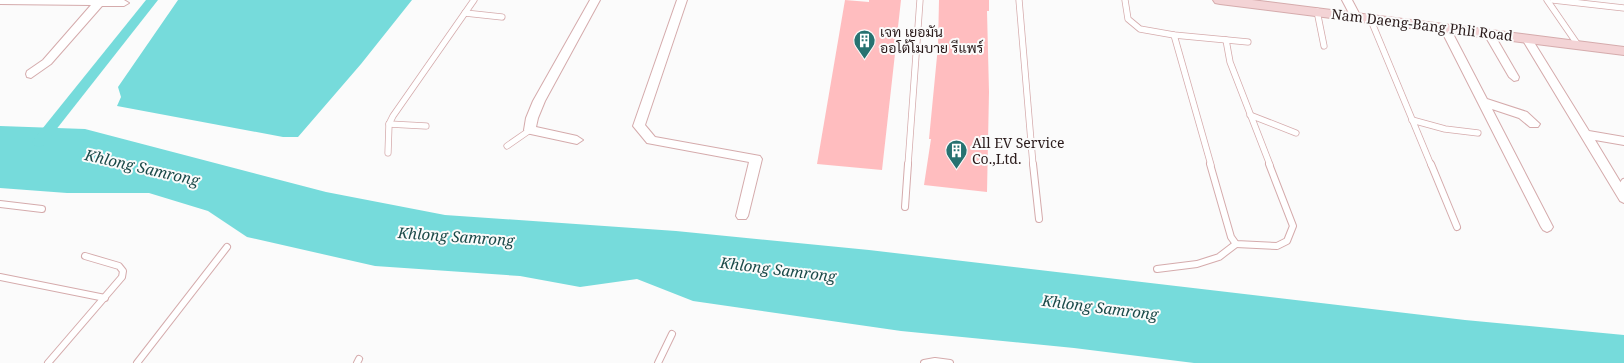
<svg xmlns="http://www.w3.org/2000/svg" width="1624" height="363" font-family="'Noto Serif',Sarabun,serif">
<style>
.water{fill:#76dbdb}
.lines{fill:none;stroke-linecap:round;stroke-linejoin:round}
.canal{fill:#76dbdb;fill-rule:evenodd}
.building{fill:#ffbdbf}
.service-far1-casing{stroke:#d5abac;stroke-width:7}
.service-casing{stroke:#d5abac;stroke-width:8}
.minor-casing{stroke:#d5abac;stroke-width:2}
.secondary-casing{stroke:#d5abac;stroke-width:2}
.service-far1{stroke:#fff;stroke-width:5.5}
.service{stroke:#fff;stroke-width:6}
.minor{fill:#fff;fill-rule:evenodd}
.secondary{fill:#f3d3d5;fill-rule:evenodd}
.labels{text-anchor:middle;stroke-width:4;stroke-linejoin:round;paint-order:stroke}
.street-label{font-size:14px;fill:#2a1b1b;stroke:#fbfbfb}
.poi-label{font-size:14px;fill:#2a1b1b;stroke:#fbfbfb;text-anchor:start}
.water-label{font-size:15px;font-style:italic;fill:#1b4a49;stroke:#fbfbfb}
</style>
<rect width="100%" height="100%" fill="#fbfbfb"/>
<g class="water">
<path d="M178 0H412L361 64 298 137H283L117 106 121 97 118 87Z"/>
<path d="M0 126 85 129 326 192 445 215 676 231 869 250 1465 320 1624 335V363H1194L1074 348 901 331 693 301 637 279 580 287 520 276 375 266 247 237 208 211 149 193H67L0 188Z"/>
</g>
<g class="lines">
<path class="canal" d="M146 0H158L44 145 39 147 34 145 32 142 34 139Z"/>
</g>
<g class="building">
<path d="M845 0 869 2V0H901L882 170 817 164Z"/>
<path d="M939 0H989V11H987L989 92 987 192 924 185 931 139H929L938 46Z"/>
</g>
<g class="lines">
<defs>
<g id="service-far1">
<path d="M1019 0 1033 165"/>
<path d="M1125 0 1128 19 1140 29 1174 35 1248 42"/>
<path d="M1547 0 1578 45"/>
<path d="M1553 0 1624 8"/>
<path d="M1317 11 1324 46"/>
<path d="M465 13 502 17"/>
<path d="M1370 18 1431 165"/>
<path d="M1174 35 1211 165"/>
<path d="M1226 40 1230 62 1270 165"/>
<path d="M1250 115 1296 133"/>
<path d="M1412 120 1445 129 1478 133"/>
<path d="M389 124 426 126"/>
<path d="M507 146 530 130"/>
<path d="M388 153 389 124 393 116 474 0"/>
<path d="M908 165 920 0"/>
</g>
<g id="service">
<path d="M1033 164 1039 219"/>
<path d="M1210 164 1231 237 1236 244 1277 246 1287 241 1293 226 1269 164"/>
<path d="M1431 164 1457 227"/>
<path d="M1619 190 1624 182"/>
<path d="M0 204 42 209"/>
<path d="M905 207 908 164"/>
<path d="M1157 269 1197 264 1219 257 1236 244"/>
<path d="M0 277 105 298"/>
<path d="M48 363 122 277 123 271 119 266 85 256"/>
<path d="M137 363 227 247"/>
<path d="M357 363 359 359"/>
<path d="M658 363 672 334"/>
<path d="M924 363 935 361 950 363"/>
</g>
<g id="minor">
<path d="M0 0H124L129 3 124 6H102L51 64 31 78 27 77 26 74 27 71 43 60 91 5 0 4Z"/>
<path d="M590 0H600L545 101 538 118 536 127 577 136 583 140 577 144 526 133 524 130 526 118 533 101Z"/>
<path d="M677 0H687L645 125 655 137 760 156 762 159 748 216 746 219H738L736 216 749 162 647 143 633 126Z"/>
<path d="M1342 0H1352L1361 17 1360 19H1352Z"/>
<path d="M1445 25 1450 28 1487 99 1527 112 1540 124 1538 127H1530L1519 118 1492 109 1553 227 1551 230 1547 232 1543 230 1541 227 1440 28Z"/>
<path d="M1489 31 1494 34 1519 77 1518 80 1514 81 1509 77 1484 34Z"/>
<path d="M1527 36 1532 39 1589 131 1624 137V145L1595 140 1624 188V203L1620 201 1522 39Z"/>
</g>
<path id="secondary" d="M1213 0H1252L1624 47V55L1220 4 1215 3Z"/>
</defs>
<use href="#service-far1" class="service-far1-casing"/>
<use href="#service" class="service-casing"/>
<use href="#minor" class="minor-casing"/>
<use href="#secondary" class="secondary-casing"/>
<use href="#service-far1" class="service-far1"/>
<use href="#service" class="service"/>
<use href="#minor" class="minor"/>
<use href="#secondary" class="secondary"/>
</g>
<defs>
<symbol id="building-pin" viewBox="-11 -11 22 30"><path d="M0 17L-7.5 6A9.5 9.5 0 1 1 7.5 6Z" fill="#277271" stroke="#fbfbfb"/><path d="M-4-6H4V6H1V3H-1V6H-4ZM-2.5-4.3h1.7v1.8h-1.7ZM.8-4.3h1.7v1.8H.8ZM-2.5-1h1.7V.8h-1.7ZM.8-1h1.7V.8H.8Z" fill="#fff"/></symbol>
</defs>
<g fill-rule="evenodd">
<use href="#building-pin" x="852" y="28" width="25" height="34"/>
<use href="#building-pin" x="944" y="138" width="25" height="34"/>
</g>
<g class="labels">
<g class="street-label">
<text transform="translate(1422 25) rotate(7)" y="5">Nam Daeng-Bang Phli Road</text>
</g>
<g class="poi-label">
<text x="880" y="37">เจท เยอมัน<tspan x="880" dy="16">ออโต้โมบาย รีแพร์</tspan></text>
<text x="972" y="148">All EV Service<tspan x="972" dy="16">Co.,Ltd.</tspan></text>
</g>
<g class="water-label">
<text transform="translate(142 168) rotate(13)" y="5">Khlong Samrong</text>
<text transform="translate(456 237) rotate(4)" y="5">Khlong Samrong</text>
<text transform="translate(778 270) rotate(7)" y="5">Khlong Samrong</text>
<text transform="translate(1100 308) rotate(7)" y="5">Khlong Samrong</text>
</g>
</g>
</svg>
